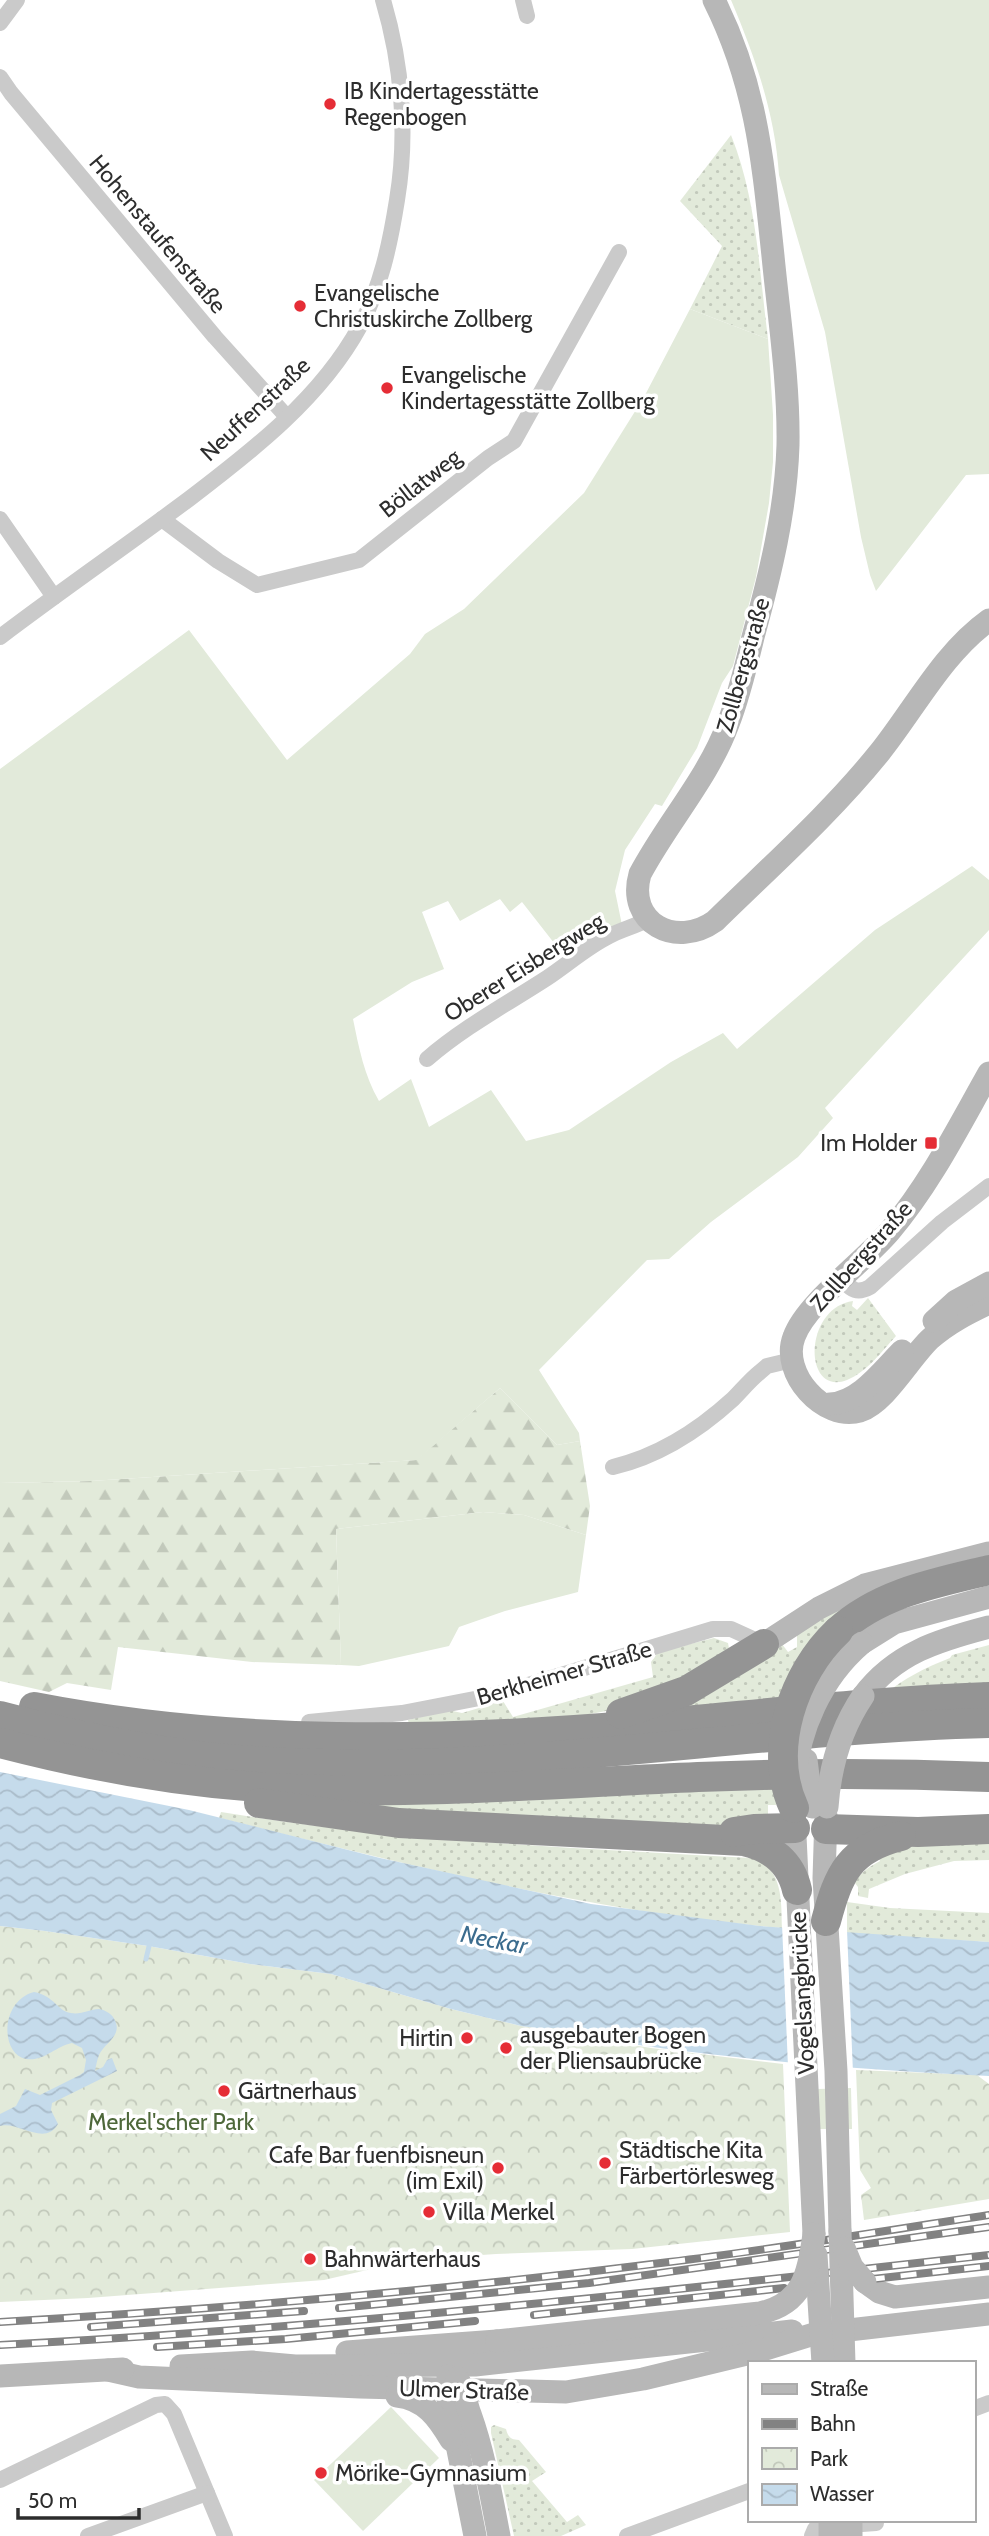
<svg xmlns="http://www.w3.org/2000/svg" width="989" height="2536" font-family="Cabin,sans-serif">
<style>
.grass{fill:url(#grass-dots)}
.forest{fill:url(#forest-firs)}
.park{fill:url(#park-crowns)}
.garden{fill:#e2eada}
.water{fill:url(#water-waves)}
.pier{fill:#fff}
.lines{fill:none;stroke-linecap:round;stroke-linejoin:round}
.stream{stroke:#c5dbeb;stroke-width:5}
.street{stroke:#cacaca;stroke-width:16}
.secondary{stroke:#b7b7b7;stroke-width:23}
.highway{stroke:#949494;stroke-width:30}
.rail-casing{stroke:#828282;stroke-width:8}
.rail{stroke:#fff;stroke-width:5;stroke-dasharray:16;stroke-linecap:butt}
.secondary-bridge{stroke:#b7b7b7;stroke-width:23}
.highway-bridge{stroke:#949494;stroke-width:30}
.poi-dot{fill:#e52d36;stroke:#fff;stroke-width:2.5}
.labels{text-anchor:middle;stroke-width:7;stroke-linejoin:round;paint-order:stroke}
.poi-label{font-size:23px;fill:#2d2d2d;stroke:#fff;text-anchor:start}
.street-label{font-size:23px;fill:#2d2d2d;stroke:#fff}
.park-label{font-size:23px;fill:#4e683a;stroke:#fff}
.water-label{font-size:24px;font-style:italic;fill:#3b6c8e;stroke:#fff}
</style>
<defs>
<pattern id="grass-dots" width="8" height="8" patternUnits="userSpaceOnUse" patternTransform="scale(1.75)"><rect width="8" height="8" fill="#e2eada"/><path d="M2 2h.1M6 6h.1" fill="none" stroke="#c2c9bb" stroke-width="1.8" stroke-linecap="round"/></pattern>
<pattern id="forest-firs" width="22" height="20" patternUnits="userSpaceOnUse" patternTransform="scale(1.75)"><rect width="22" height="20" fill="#e2eada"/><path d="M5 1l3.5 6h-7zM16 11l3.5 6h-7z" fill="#c2c9bb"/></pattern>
<pattern id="park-crowns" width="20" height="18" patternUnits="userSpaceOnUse" patternTransform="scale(1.75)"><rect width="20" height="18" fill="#e2eada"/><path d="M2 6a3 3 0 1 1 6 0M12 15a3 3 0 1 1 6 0" fill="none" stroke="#c2c9bb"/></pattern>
<pattern id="water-waves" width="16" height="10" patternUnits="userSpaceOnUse" patternTransform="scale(1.75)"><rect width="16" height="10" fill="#c5dbeb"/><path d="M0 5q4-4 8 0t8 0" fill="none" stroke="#aabcca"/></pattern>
</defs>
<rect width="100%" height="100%" fill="#fff"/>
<g class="grass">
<path d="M731 135C757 200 759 270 768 339L690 309 722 246 680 201Z"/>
<path d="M868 1298 896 1336C882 1351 867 1372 847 1380 803 1397 803 1308 853 1301L852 1306 857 1310Z"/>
<path d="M851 1600 782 1704 664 1708 782 1644 788 1652 797 1647V1631Z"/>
<path d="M714 1638 728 1643 730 1654 611 1710 570 1718 409 1726 408 1720 448 1710 462 1713 503 1701 513 1717 653 1677 651 1662 658 1652Z"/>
<path d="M989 1645V1690L884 1695C904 1678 925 1668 950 1658L952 1655Z"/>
<path d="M776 1784V1805H768V1822L705 1827 377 1808 378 1803Z"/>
<path d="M221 1812C396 1841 574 1848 751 1858 784 1867 781 1902 782 1928 591 1912 405 1864 219 1818Z"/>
<path d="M989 1839V1860L954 1861 905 1874 869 1889 868 1898 858 1896V1887L855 1883C860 1872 869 1867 880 1861L878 1856 907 1847Z"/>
<path d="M847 1902 890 1908 989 1913V1942L847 1934Z"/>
<path d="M494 2425 506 2429C508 2437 511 2440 519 2440L546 2472 532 2481 567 2522 578 2515 586 2525 561 2536H514L491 2433V2427Z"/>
</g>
<path class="forest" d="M500 1388 557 1445 580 1441 590 1506 586 1535 524 1515 483 1512 336 1529 341 1665 252 1662 118 1647 111 1690 67 1683 49 1692 0 1681V1483L91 1481 416 1460Z"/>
<g class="park">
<path d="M0 1926 45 1931 148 1946 250 1964 331 1974 451 2009 521 2026 543 2029 555 2028 560 2033 651 2048 783 2064 790 2232 632 2249 496 2254 410 2260 324 2280 88 2298 0 2302Z"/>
<path d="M856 2070 977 2075 989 2084V2199L864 2220 861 2195 871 2188 860 2170Z"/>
</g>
<g class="garden">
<path d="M731 0H989V474L966 475 876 591 870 575 861 537 825 332 779 175C775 113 755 57 731 0Z"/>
<path d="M690 309 768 339 773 415V462L769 503 756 577 733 666 722 683 697 748 662 806 655 804 625 850 615 891 622 925 565 957 522 902 510 912 500 899 460 921 448 901 422 912 444 969 412 982 353 1019C359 1048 364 1075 379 1101L411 1079 429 1127 491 1090 526 1141 569 1130 671 1062 723 1033 737 1049 875 930 972 866 989 880V930L825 1108 833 1118 798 1157 711 1222 669 1259 647 1260 539 1370 579 1433 580 1441 557 1445 500 1388 417 1460 91 1481 0 1483V769L189 630 287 760 410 654 425 634 464 609 584 493 644 397Z"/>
<path d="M483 1512 524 1515 586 1535 578 1592 505 1611 459 1627 449 1646 359 1666 341 1665 336 1529Z"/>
<path d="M851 2088 852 2129H818V2089Z"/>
<path d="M391 2407 439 2458 363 2531 314 2480Z"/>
</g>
<g class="water">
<path d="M0 1772 189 1810 380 1858 591 1904 760 1926 989 1942V2076C843 2069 703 2057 560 2033L555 2028 543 2029 521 2026 451 2009 331 1974 250 1964 148 1946 45 1931 0 1926Z"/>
<path d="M34 1992C55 1996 57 2011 71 2013 81 2015 90 2009 99 2009 105 2010 110 2013 113 2017 125 2035 105 2042 99 2055 97 2060 96 2066 95 2071L103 2067 107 2060 112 2058 117 2071 52 2103 51 2110 58 2124C45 2147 18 2121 0 2126V2114L16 2106 25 2089 40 2095 80 2075 84 2072 86 2060 82 2048 72 2043C56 2046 43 2062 26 2059 0 2054 0 2001 34 1992Z"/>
</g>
<path class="pier" d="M782 1924 847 1930 853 2073 788 2067Z"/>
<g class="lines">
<path class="stream" d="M146 1959 150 1942"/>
<g class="street">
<path d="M523 0 527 16"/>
<path d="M0 23 17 0"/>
<path d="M0 77 11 93 215 337 287 417"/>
<path d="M0 519 54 597"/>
<path d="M162 519 218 561 257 585 359 560 488 458 514 441 619 252"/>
<path d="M0 637C62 590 126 546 189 499 252 451 321 398 360 326 381 287 390 244 397 200 408 134 402 64 383 0"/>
<path d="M427 1059C464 1027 507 1004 547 978 568 964 587 947 609 936 623 929 636 926 649 919"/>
<path d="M842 1280C852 1290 857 1294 870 1287L942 1222 989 1186"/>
<path d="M613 1467C659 1456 698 1431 733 1399 742 1390 750 1380 760 1372L767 1366 792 1360"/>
<path d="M309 1722 402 1713 495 1695 713 1629H731L764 1644"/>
<path d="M973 2409 989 2403"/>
<path d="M0 2480 156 2405 165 2404 174 2414 225 2536"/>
<path d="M88 2536 207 2493"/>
<path d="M627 2536 749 2491"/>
<path d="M812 2536 815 2529 820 2527 876 2523"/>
</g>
<g class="secondary">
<path d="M714 0C757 86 763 162 773 256 779 318 789 382 788 445 786 511 770 575 753 637 746 666 739 696 728 724 708 778 667 823 640 874 626 923 676 949 715 921 771 866 831 813 880 752 915 708 943 653 989 620"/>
<path d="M989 1073C959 1126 930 1184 890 1231 865 1261 806 1303 794 1337 780 1373 824 1422 860 1411 886 1402 909 1359 930 1339 948 1323 968 1313 989 1303"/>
<path d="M934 1321 956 1301 989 1283"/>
<path d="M830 1404C859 1403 882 1371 902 1351"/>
<path d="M862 1643 894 1623 989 1597"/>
<path d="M764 1644 819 1608 865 1585 989 1553"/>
<path d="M863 1696C895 1653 939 1640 989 1627"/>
<path d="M794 1815 814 2234"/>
<path d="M826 1815 824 1878 836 2071 840 2231"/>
<path d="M865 2282 879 2292 895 2297 989 2287"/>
<path d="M347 2352 497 2341"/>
<path d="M181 2366 252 2362 295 2366 475 2365 792 2331"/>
<path d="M108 2370 139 2377 360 2387 566 2392 643 2379 759 2351 814 2334 989 2314"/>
<path d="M0 2376 123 2369"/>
<path d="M448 2376V2399L475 2536"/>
<path d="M457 2378C465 2390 465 2401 470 2414 484 2453 491 2495 499 2536"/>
<path d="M397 2396C425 2399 438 2418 451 2440"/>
</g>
<g class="highway">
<path d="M838 1631C880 1593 935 1583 989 1570"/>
<path d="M34 1707C235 1746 438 1742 641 1725 757 1715 872 1701 989 1697"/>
<path d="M621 1714 686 1691 764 1644"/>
<path d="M0 1716C79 1737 158 1754 239 1760 490 1780 739 1729 989 1723"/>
<path d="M0 1743C96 1768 193 1785 292 1789 427 1794 563 1783 698 1777 795 1773 892 1773 989 1777"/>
<path d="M259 1803 399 1823 744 1841C771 1847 791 1862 797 1890"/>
<path d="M826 1829 918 1832 989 1829"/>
<path d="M734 1832 754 1829 795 1828"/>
<path d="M826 1921C839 1873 849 1849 901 1836"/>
</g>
<defs>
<g id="rail">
<path d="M837 2283 989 2266"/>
<path d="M339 2308 589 2283 989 2227"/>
<path d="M534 2315 784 2288"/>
<path d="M0 2322C224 2309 447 2290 669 2262 776 2249 883 2231 989 2215"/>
<path d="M91 2327 304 2311"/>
<path d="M0 2345C331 2328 660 2292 989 2255"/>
<path d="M157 2347 286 2339 475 2321"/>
</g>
</defs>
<use href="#rail" class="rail-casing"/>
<use href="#rail" class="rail"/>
<g class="secondary-bridge">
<path d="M806 1760 812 1807"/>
<path d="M794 1784C798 1730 821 1678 862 1643"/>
<path d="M827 1807C830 1766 840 1730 863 1696"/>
<path d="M840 2231 844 2363"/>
<path d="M844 2248 852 2267 865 2282"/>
<path d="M816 2255 823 2363"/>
<path d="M497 2341 760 2313C803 2304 809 2273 814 2234"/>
<path d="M830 2520V2536"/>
<path d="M851 2520V2536"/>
</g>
<path class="highway-bridge" d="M794 1808C767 1750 793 1673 838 1631"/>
</g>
<g class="poi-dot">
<circle cx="330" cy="104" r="7"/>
<circle cx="300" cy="306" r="7"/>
<circle cx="387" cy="388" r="7"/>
<rect x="924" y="1136" width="14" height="14" rx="3.5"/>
<circle cx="467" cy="2038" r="7"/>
<circle cx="506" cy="2048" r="7"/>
<circle cx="224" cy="2091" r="7"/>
<circle cx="605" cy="2163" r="7"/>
<circle cx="498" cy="2168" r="7"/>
<circle cx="429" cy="2212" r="7"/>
<circle cx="310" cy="2259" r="7"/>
<circle cx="321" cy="2473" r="7"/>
</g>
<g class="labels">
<g class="poi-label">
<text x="344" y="99">IB Kindertagesstätte<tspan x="344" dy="26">Regenbogen</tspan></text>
<text x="314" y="301">Evangelische<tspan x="314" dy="26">Christuskirche Zollberg</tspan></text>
<text x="401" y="383">Evangelische<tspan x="401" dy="26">Kindertagesstätte Zollberg</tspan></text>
<text x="917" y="1151" text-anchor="end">Im Holder</text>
<text x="520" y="2043">ausgebauter Bogen<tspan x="520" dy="26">der Pliensaubrücke</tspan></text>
<text x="453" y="2046" text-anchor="end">Hirtin</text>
<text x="238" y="2099">Gärtnerhaus</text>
<text x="619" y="2158">Städtische Kita<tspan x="619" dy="26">Färbertörlesweg</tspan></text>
<text x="484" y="2163" text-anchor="end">Cafe Bar fuenfbisneun<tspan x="484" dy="26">(im Exil)</tspan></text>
<text x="443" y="2220">Villa Merkel</text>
<text x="324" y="2267">Bahnwärterhaus</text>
<text x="335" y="2481">Mörike-Gymnasium</text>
</g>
<g class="street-label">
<text transform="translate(158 234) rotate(50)" y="8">Hohenstaufenstraße</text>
<text transform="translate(255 409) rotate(-43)" y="8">Neuffenstraße</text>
<text transform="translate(420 483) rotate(-38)" y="8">Böllatweg</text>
<text transform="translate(743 665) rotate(-74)" y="8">Zollbergstraße</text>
<text transform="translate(524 967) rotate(-32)" y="8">Oberer Eisbergweg</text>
<text transform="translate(861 1256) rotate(-48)" y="8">Zollbergstraße</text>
<text transform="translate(564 1673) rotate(-16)" y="8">Berkheimer Straße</text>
<text transform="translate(802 1993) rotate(-93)" y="8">Vogelsangbrücke</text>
<text transform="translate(464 2390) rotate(2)" y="8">Ulmer Straße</text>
</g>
<g class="park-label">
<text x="171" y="2130">Merkel'scher Park</text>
</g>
<g class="water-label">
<text transform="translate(494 1940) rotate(11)" y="8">Neckar</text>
</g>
</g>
<rect x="748" y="2361" width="228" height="161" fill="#ffffff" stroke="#ababab" stroke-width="2"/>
<rect x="762" y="2384" width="35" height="10" fill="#b7b7b7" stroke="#ababab" stroke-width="2"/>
<text x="810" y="2396" font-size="21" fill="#2d2d2d">Straße</text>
<rect x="762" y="2419" width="35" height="10" fill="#828282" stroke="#ababab" stroke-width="2"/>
<text x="810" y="2431" font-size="21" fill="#2d2d2d">Bahn</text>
<rect x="762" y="2448" width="35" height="21" fill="url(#park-crowns)" stroke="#ababab" stroke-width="2"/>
<text x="810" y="2466" font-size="21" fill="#2d2d2d">Park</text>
<rect x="762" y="2484" width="35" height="21" fill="url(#water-waves)" stroke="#ababab" stroke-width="2"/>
<text x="810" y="2501" font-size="21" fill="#2d2d2d">Wasser</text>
<path d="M18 2508v10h121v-10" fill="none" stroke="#2d2d2d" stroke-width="3.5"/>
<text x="28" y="2508" font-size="21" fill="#2d2d2d" stroke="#ffffff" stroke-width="5" paint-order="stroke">50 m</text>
</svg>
